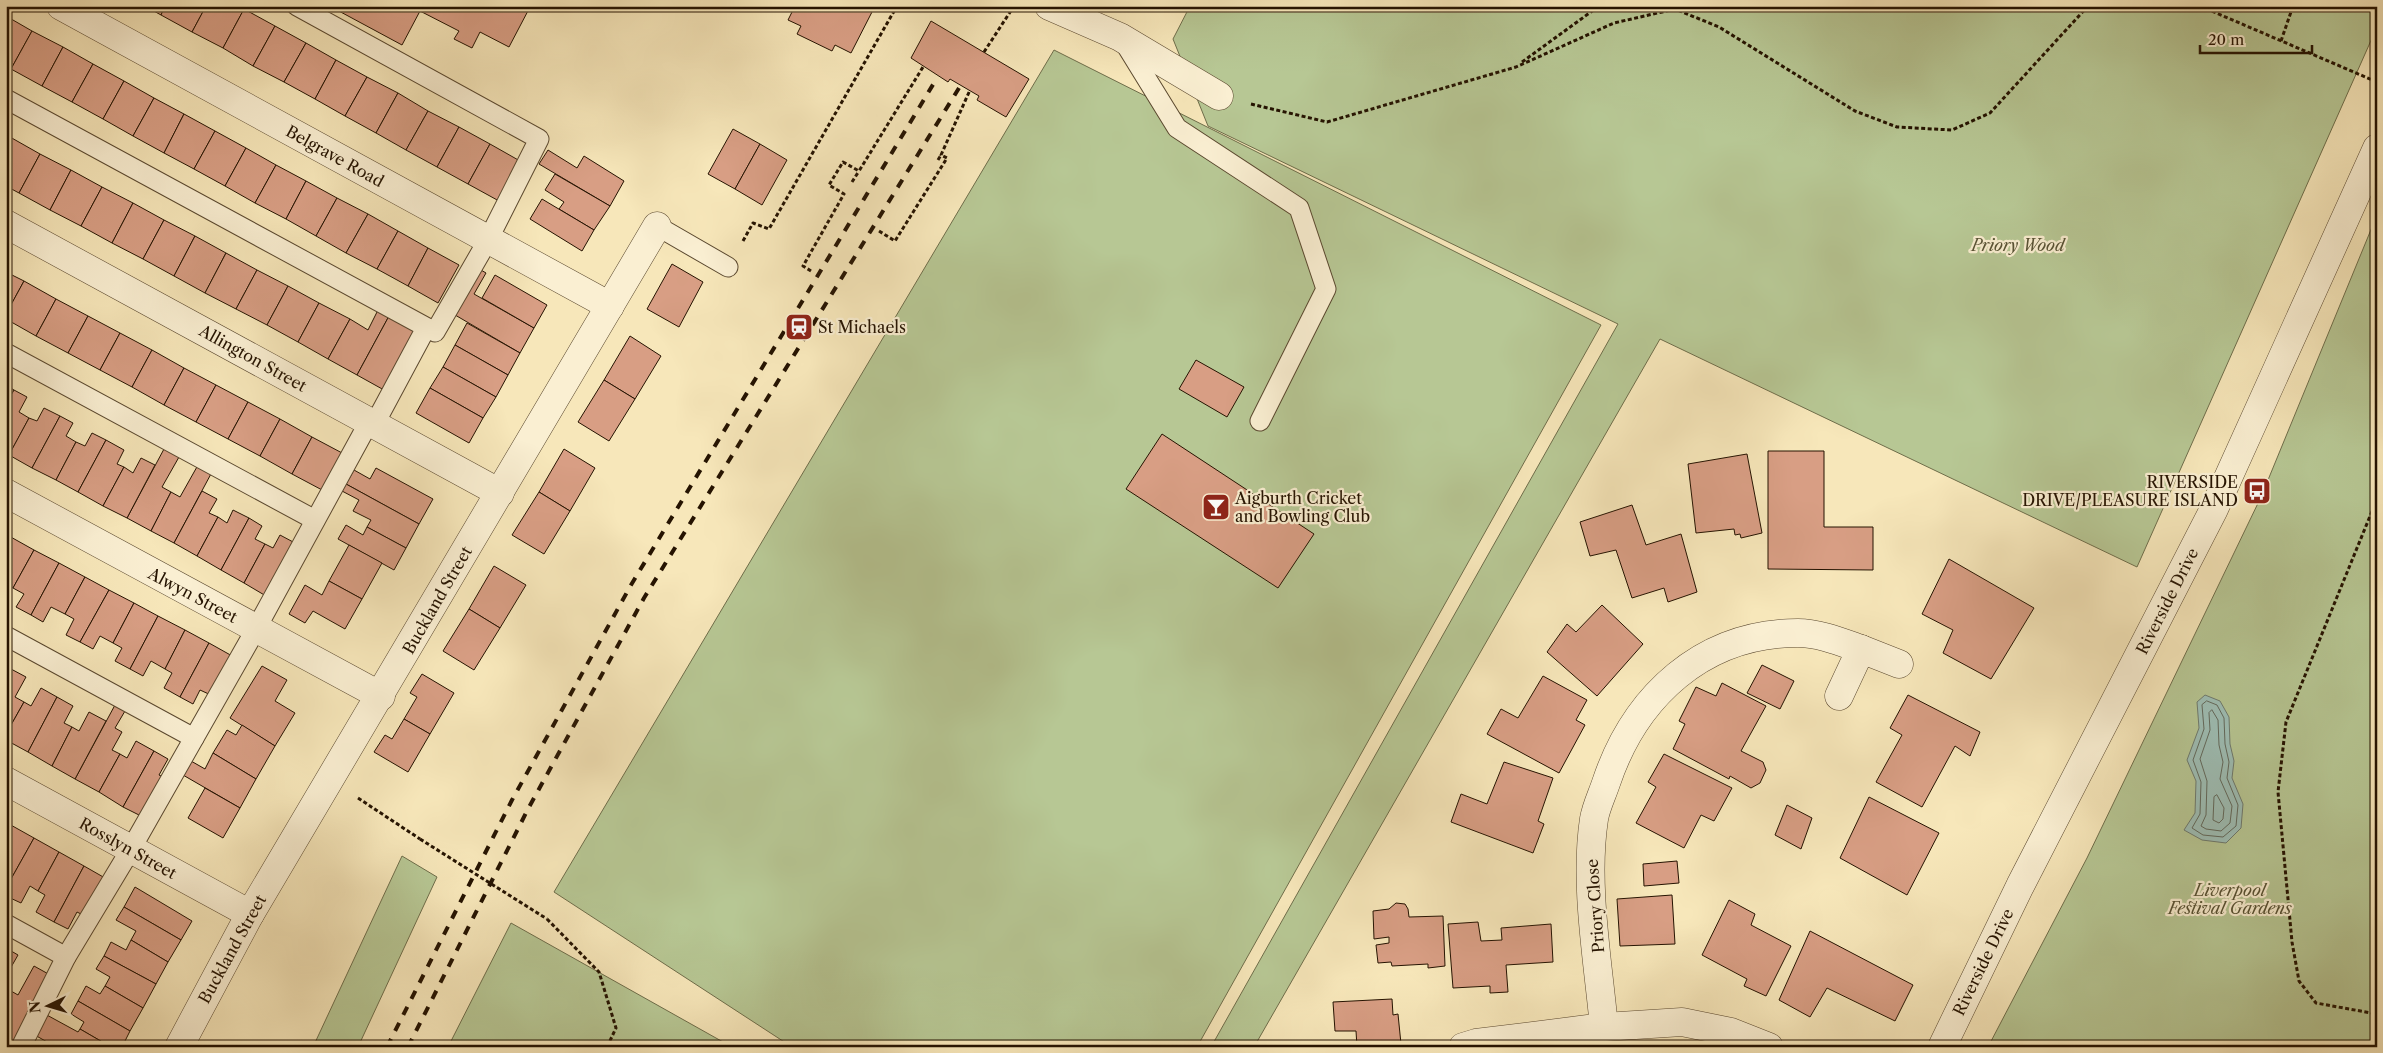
<svg xmlns="http://www.w3.org/2000/svg" width="2383" height="1053" font-family="'Libre Caslon Text',serif">
<style>
.green{fill:#b7c794;stroke:#6e6d4a}
.water{fill:#9ebfb6;stroke:#6e7a6e}
.lines{fill:none;stroke-linecap:round;stroke-linejoin:round}
.shore{stroke:#62695c;stroke-width:1}
.building{fill:#d89e84;stroke:#251301}
.service-casing{stroke:#5a482f;stroke-width:21}
.minor-casing{stroke:#5a482f;stroke-width:29}
.tertiary-casing{stroke:#5a482f;stroke-width:29}
.path{stroke:#251301;stroke-width:3;stroke-dasharray:4 2.5;stroke-linecap:butt}
.service{stroke:#faefd2;stroke-width:19}
.minor{stroke:#faefd2;stroke-width:28}
.tertiary{stroke:#faefd2;stroke-width:28}
.rail{stroke:#251301;stroke-width:4;stroke-dasharray:9 9;stroke-linecap:butt}
.path-bridge{stroke:#251301;stroke-width:3;stroke-dasharray:4 2.5;stroke-linecap:butt}
.labels{text-anchor:middle;stroke-width:4.5;stroke-linejoin:round;paint-order:stroke}
.street-label{font-size:16px;fill:#251301;stroke:#faefd2}
.park-label{font-size:16px;font-style:italic;fill:#585234;stroke:#faefd2}
.poi-label{font-size:16px;fill:#251301;stroke:#faefd2;text-anchor:start}
</style>
<rect width="100%" height="100%" fill="#f7e7ba"/>
<filter id="stains"><feTurbulence type="fractalNoise" baseFrequency=".004" numOctaves="4"/><feColorMatrix values="0 0 0 0 .2 0 0 0 0 .09 0 0 0 0 .02 0 0 0 .5 -.17"/></filter>
<radialGradient id="worn" r=".72"><stop offset=".6" stop-color="#630" stop-opacity="0"/><stop offset="1" stop-color="#630" stop-opacity=".3"/></radialGradient>
<g class="green">
<path d="M1190 6H2377V27L2137 567 1660 339 1254 1047H1211L1618 324 1208 126 1173 39Z"/>
<path d="M1054 50 1601 325 1197 1047H792L554 892Z"/>
<path d="M2377 215V1047H1988L2087 858 2261 497Z"/>
<path d="M402 856 437 877 358 1047H313Z"/>
<path d="M511 923 732 1047H448Z"/>
</g>
<path class="water" d="M2205 695 2220 701 2229 717 2230 744 2234 761 2232 778 2243 804 2241 828 2226 843 2202 840 2184 830 2195 813 2196 781 2187 760 2199 728 2197 702Z"/>
<g class="lines">
<g class="shore">
<path d="M2207 701 2217 705 2224 718 2225 744 2229 762 2227 778 2238 805 2236 826 2223 837 2203 835 2192 828 2200 814 2201 782 2193 760 2204 729 2202 705Z"/>
<path d="M2212 710 2218 720 2219 745 2223 762 2220 779 2232 806 2230 823 2221 831 2206 829 2201 826 2206 815 2207 781 2200 759 2210 730 2209 713Z"/>
<path d="M2217 795 2224 808 2223 819 2219 823 2213 820 2214 797Z"/>
</g>
</g>
<g class="building">
<path d="M145 6H165L161 15Z"/>
<path d="M165 6H206L192 32 161 15Z"/>
<path d="M206 6H239L244 9 223 48 192 32Z"/>
<path d="M339 6H530V7L509 47 480 32 472 48 454 39 459 31 420 11 402 45 337 10Z"/>
<path d="M795 6H865L873 10 851 53 835 45 832 51 797 34 801 26 788 20Z"/>
<path d="M244 9 275 26 253 66 223 48Z"/>
<path d="M6 16 32 31 11 69 6 66Z"/>
<path d="M931 21 1029 79 1006 117 977 100 979 96 950 79 948 82 911 58Z"/>
<path d="M275 26 306 43 284 82 253 66Z"/>
<path d="M32 31 63 47 42 86 11 69Z"/>
<path d="M306 43 336 60 315 99 284 82Z"/>
<path d="M63 47 93 64 72 102 42 86Z"/>
<path d="M336 60 367 77 345 116 315 99Z"/>
<path d="M93 64 124 81 103 119 72 102Z"/>
<path d="M367 77 398 93 376 133 345 116Z"/>
<path d="M124 81 154 98 133 136 103 119Z"/>
<path d="M398 93 428 111 406 150 376 133Z"/>
<path d="M154 98 184 114 164 153 133 136Z"/>
<path d="M428 111 459 127 437 167 406 150Z"/>
<path d="M184 114 215 131 194 169 164 153Z"/>
<path d="M459 127 490 144 468 184 437 167Z"/>
<path d="M733 129 760 144 735 189 708 174Z"/>
<path d="M215 131 246 148 225 186 194 169Z"/>
<path d="M10 137 40 154 19 193 6 186V143Z"/>
<path d="M490 144 520 161 499 201 468 184Z"/>
<path d="M760 144 787 160 762 205 735 189Z"/>
<path d="M246 148 276 165 255 203 225 186Z"/>
<path d="M548 150 577 168 584 156 624 181 610 206 539 164Z"/>
<path d="M40 154 71 170 50 210 19 193Z"/>
<path d="M276 165 306 181 286 219 255 203Z"/>
<path d="M71 170 102 187 81 226 50 210Z"/>
<path d="M555 174 610 206 594 230 559 209 564 202 545 190Z"/>
<path d="M306 181 337 198 316 236 286 219Z"/>
<path d="M102 187 133 203 112 243 81 226Z"/>
<path d="M337 198 368 214 346 253 316 236Z"/>
<path d="M542 199 594 230 582 251 530 219Z"/>
<path d="M133 203 164 220 143 259 112 243Z"/>
<path d="M368 214 398 231 377 269 346 253Z"/>
<path d="M164 220 195 236 174 276 143 259Z"/>
<path d="M398 231 428 248 408 286 377 269Z"/>
<path d="M195 236 226 253 205 293 174 276Z"/>
<path d="M428 248 459 265 438 303 408 286Z"/>
<path d="M226 253 257 270 236 309 205 293Z"/>
<path d="M672 264 703 282 679 327 647 309Z"/>
<path d="M476 267 486 273 474 294 534 328 520 353 450 312Z"/>
<path d="M257 270 288 286 267 325 236 309Z"/>
<path d="M6 272 24 281 6 314Z"/>
<path d="M495 275 547 305 534 328 482 298Z"/>
<path d="M24 281 56 299 36 336 6 319V314Z"/>
<path d="M288 286 319 303 298 342 267 325Z"/>
<path d="M56 299 88 316 68 353 36 336Z"/>
<path d="M319 303 350 319 328 359 298 342Z"/>
<path d="M378 310 389 316 357 375 328 359 350 319 368 330Z"/>
<path d="M88 316 120 333 100 370 68 353Z"/>
<path d="M389 316 417 332 384 390 357 375Z"/>
<path d="M467 323 520 353 508 375 455 345Z"/>
<path d="M120 333 152 350 132 387 100 370Z"/>
<path d="M630 336 661 356 635 399 604 380Z"/>
<path d="M455 345 508 375 496 397 443 367Z"/>
<path d="M152 350 184 368 164 405 132 387Z"/>
<path d="M1196 360 1244 387 1227 417 1179 389Z"/>
<path d="M443 367 496 397 483 418 430 388Z"/>
<path d="M184 368 216 385 196 422 164 405Z"/>
<path d="M604 380 635 399 609 441 578 422Z"/>
<path d="M6 385 14 390 6 404Z"/>
<path d="M216 385 248 402 228 439 196 422Z"/>
<path d="M430 388 483 418 469 443 416 413Z"/>
<path d="M14 390 27 397 19 412 29 418 9 455 6 454V404Z"/>
<path d="M248 402 280 419 260 456 228 439Z"/>
<path d="M44 408 60 416 32 468 9 455 29 418 37 421Z"/>
<path d="M60 416 73 423 66 436 76 442 56 480 32 468Z"/>
<path d="M280 419 312 437 292 474 260 456Z"/>
<path d="M92 433 106 440 78 492 56 480 76 442 85 446Z"/>
<path d="M1162 434 1314 534 1278 588 1126 489Z"/>
<path d="M312 437 344 454 324 491 292 474Z"/>
<path d="M106 440 124 450 117 464 124 467 103 506 78 492Z"/>
<path d="M164 449 179 457 162 487 171 492 151 531 127 518Z"/>
<path d="M564 449 595 468 570 511 539 492Z"/>
<path d="M1768 451H1824V527H1873V570L1768 569Z"/>
<path d="M1747 454 1762 533 1741 538 1740 534 1735 535 1734 529 1696 533 1688 464Z"/>
<path d="M141 458 155 465 127 518 103 506 124 467 133 473Z"/>
<path d="M198 465 212 472 174 543 151 531 171 492 180 497Z"/>
<path d="M376 468 433 499 419 524 346 484 354 470 370 479Z"/>
<path d="M346 484 419 524 406 548 367 527 371 520 353 511 359 500 342 491Z"/>
<path d="M202 491 217 499 209 513 218 517 197 556 174 543Z"/>
<path d="M539 492 570 511 544 554 512 535Z"/>
<path d="M1632 505 1646 545 1681 534 1697 592 1668 602 1664 588 1632 598 1616 550 1590 556 1580 522Z"/>
<path d="M233 510 249 518 221 570 197 556 218 517 227 523Z"/>
<path d="M249 518 262 526 255 539 265 544 244 583 221 570Z"/>
<path d="M346 525 363 535 367 527 406 548 394 570 338 539Z"/>
<path d="M280 535 295 543 266 596 244 583 265 544 273 548Z"/>
<path d="M9 536 34 550 13 588 6 585V541Z"/>
<path d="M349 545 382 563 362 599 329 581Z"/>
<path d="M34 550 59 563 31 615 16 607 24 594 13 588Z"/>
<path d="M1949 559 2034 608 1991 679 1943 653 1953 630 1922 614Z"/>
<path d="M59 563 85 577 65 614 51 607 43 622 31 615Z"/>
<path d="M494 566 526 585 500 628 469 609Z"/>
<path d="M85 577 109 590 80 642 66 635 74 619 65 614Z"/>
<path d="M329 581 362 599 345 629 313 611 305 623 289 614 305 585 322 595Z"/>
<path d="M109 590 134 603 113 643 100 636 93 649 80 642Z"/>
<path d="M134 603 158 616 130 669 115 661 122 648 113 643Z"/>
<path d="M1602 605 1643 644 1597 696 1547 652 1567 624 1576 632Z"/>
<path d="M469 609 500 628 474 670 443 651Z"/>
<path d="M158 616 185 630 165 669 151 661 143 676 130 669Z"/>
<path d="M185 630 209 643 180 697 164 688 172 673 165 669Z"/>
<path d="M209 643 234 657 213 696 200 690 193 704 180 697Z"/>
<path d="M1762 665 1794 681 1780 709 1747 693Z"/>
<path d="M262 666 287 680 275 701 295 713 275 746 230 718Z"/>
<path d="M11 669 26 677 15 697 24 702 6 734V678Z"/>
<path d="M422 674 454 693 430 734 404 719 417 697 410 693Z"/>
<path d="M1543 676 1587 700 1576 720 1585 725 1559 773 1487 734 1501 709 1518 718Z"/>
<path d="M1722 683 1766 706 1741 751 1763 762 1766 770 1760 783 1751 788 1730 776 1729 779 1673 749 1685 724 1679 721 1696 687 1716 696Z"/>
<path d="M41 688 57 697 28 752 6 740V734L24 702 31 706Z"/>
<path d="M1908 695 1980 732 1970 756 1955 746 1922 807 1876 782 1902 735 1890 728Z"/>
<path d="M57 697 73 706 64 723 72 727 52 766 28 752Z"/>
<path d="M115 705 125 711 115 728 122 732 112 750 120 754 99 792 75 779Z"/>
<path d="M89 712 106 721 75 779 52 766 72 727 79 731Z"/>
<path d="M404 719 430 734 408 772 374 752 385 735 392 739Z"/>
<path d="M242 725 275 746 256 779 213 753 227 730 236 735Z"/>
<path d="M136 741 154 751 123 807 99 792 120 754 127 758Z"/>
<path d="M154 751 168 759 159 775 167 779 145 818 123 807Z"/>
<path d="M213 753 256 779 240 808 183 775 191 761 205 769Z"/>
<path d="M1664 754 1732 788 1714 821 1701 815 1684 848 1636 823 1656 787 1648 782Z"/>
<path d="M1504 762 1553 778 1538 821 1544 824 1533 853 1451 822 1461 794 1487 804Z"/>
<path d="M205 788 240 808 223 838 188 818Z"/>
<path d="M1869 797 1939 833 1907 895 1840 858Z"/>
<path d="M1787 805 1812 818 1801 849 1775 835Z"/>
<path d="M9 824 34 838 6 888V830Z"/>
<path d="M34 838 59 852 38 891 30 886 21 903 6 896V888Z"/>
<path d="M59 852 84 866 54 922 36 912 45 895 38 891Z"/>
<path d="M1677 861 1679 883 1644 886 1643 864Z"/>
<path d="M84 866 105 878 85 916 77 912 68 929 54 922Z"/>
<path d="M135 887 192 921 181 940 124 907Z"/>
<path d="M1672 895 1675 944 1620 946 1617 899Z"/>
<path d="M1729 900 1755 914 1751 925 1791 946 1766 996 1744 986 1747 979 1702 955Z"/>
<path d="M1396 903 1405 904 1408 909 1409 917 1443 916 1445 966 1428 968V964L1392 966 1391 962 1378 963 1376 945 1389 943V937L1374 939 1373 911 1389 909Z"/>
<path d="M124 907 181 940 168 962 131 940 136 931 116 920Z"/>
<path d="M1478 922 1481 941 1502 940 1501 928 1551 924 1553 962 1506 965 1508 992 1490 993V986L1453 988 1448 924Z"/>
<path d="M1810 931 1913 985 1895 1021 1827 988 1810 1017 1779 1000Z"/>
<path d="M131 940 168 962 156 984 104 956 111 942 126 950Z"/>
<path d="M6 948 18 955 6 976Z"/>
<path d="M104 956 156 984 143 1008 105 986 110 977 96 969Z"/>
<path d="M34 966 52 976 13 1046 6 1043V1000L11 991 18 995Z"/>
<path d="M86 986 100 994 105 986 143 1008 130 1031 78 1001Z"/>
<path d="M1392 999 1393 1015 1398 1014 1401 1044H1395L1396 1047H1357L1356 1031H1335L1333 1002Z"/>
<path d="M78 1001 130 1031 122 1047H111L80 1029 84 1022 71 1014Z"/>
<path d="M45 1014 78 1032 80 1029 111 1047H56L33 1034Z"/>
</g>
<g class="lines">
<defs>
<g id="service">
<path d="M1124 42 1177 128 1299 208 1326 289 1260 421"/>
<path d="M6 99 435 332 488 240 539 139 297 6"/>
<path d="M657 226 728 267"/>
<path d="M6 353 315 520"/>
<path d="M374 425 426 328"/>
<path d="M6 636 194 738"/>
<path d="M6 924 66 957"/>
<path d="M21 1047 66 957 131 849 256 629 369 422"/>
</g>
<g id="minor">
<path d="M61 6 610 306"/>
<path d="M1049 6 1120 37 1219 96"/>
<path d="M6 224 500 493"/>
<path d="M6 493 381 696"/>
<path d="M1839 696 1861 649 1899 664"/>
<path d="M6 781 250 914"/>
<path d="M1604 1027C1598 961 1584 884 1594 819 1596 807 1602 795 1606 783 1635 696 1703 633 1798 633 1819 633 1841 642 1861 649"/>
<path d="M179 1047 250 914 657 226"/>
<path d="M1463 1047 1476 1043 1604 1027 1682 1022 1731 1032 1769 1047"/>
</g>
<path id="tertiary" d="M1942 1047 2020 886 2214 509 2377 148"/>
</defs>
<use href="#service" class="service-casing"/>
<use href="#minor" class="minor-casing"/>
<use href="#tertiary" class="tertiary-casing"/>
<g class="path">
<path d="M2200 6 2377 82"/>
<path d="M2281 41 2293 6"/>
<path d="M984 52 1014 6"/>
<path d="M1522 62 1599 6"/>
<path d="M1251 104 1327 122 1516 67 1614 23 1675 9 1719 27 1855 111 1897 127 1952 130 1990 113 2088 6"/>
<path d="M938 160 941 155"/>
<path d="M852 182 859 171"/>
<path d="M879 231 895 241 947 158 941 155 970 90"/>
<path d="M743 241 753 223 769 229 897 6"/>
<path d="M811 271 803 266 844 194 829 185 843 162 859 171 923 67"/>
<path d="M2377 499 2286 722 2278 792 2292 942 2299 981 2316 1003 2377 1014"/>
<path d="M358 798 420 839"/>
<path d="M547 919 599 972 616 1028 607 1047"/>
</g>
<use href="#service" class="service"/>
<use href="#minor" class="minor"/>
<use href="#tertiary" class="tertiary"/>
<g class="rail">
<path d="M387 1047 512 800 631 585 937 78"/>
<path d="M408 1047 528 809 644 598 959 88"/>
</g>
<path class="path-bridge" d="M420 839 547 919"/>
</g>
<defs>
<symbol id="station-square" viewBox="-11 -11 22 22"><rect x="-9" y="-9" width="18" height="18" rx="4" fill="#8f2418" stroke="#faefd2"/><path d="M-3-6H3Q5-6 5-4V2Q5 4 3 4L4.5 6H3L1.5 4h-3L-3 6H-4.5L-3 4Q-5 4-5 2V-4Q-5-6-3-6ZM-3.5-4v3h7v-3ZM-3.5 1v1.5H-2V1ZM2 1v1.5H3.5V1Z" fill="#fff"/></symbol>
<symbol id="bus-square" viewBox="-11 -11 22 22"><rect x="-9" y="-9" width="18" height="18" rx="4" fill="#8f2418" stroke="#faefd2"/><path d="M-5-6H5V4H4V6H2V4H-2V6H-4V4H-5ZM-3.5-4V0h7V-4ZM-3.5 1.2v1.5H-2V1.2ZM2 1.2v1.5H3.5V1.2Z" fill="#fff"/></symbol>
<symbol id="bar-square" viewBox="-11 -11 22 22"><rect x="-9" y="-9" width="18" height="18" rx="4" fill="#8f2418" stroke="#faefd2"/><path d="M-6-5H6L.8 .8V4.5H3.5V6h-7V4.5H-.8V.8Z" fill="#fff"/></symbol>
</defs>
<g fill-rule="evenodd">
<use href="#station-square" x="783" y="311" width="32" height="32"/>
<use href="#bus-square" x="2241" y="475" width="32" height="32"/>
<use href="#bar-square" x="1200" y="491" width="32" height="32"/>
</g>
<g class="labels">
<g class="street-label">
<text transform="translate(335 156) rotate(29)" y="6">Belgrave Road</text>
<text transform="translate(253 358) rotate(29)" y="6">Allington Street</text>
<text transform="translate(193 595) rotate(28)" y="6">Alwyn Street</text>
<text transform="translate(437 600) rotate(-60)" y="6">Buckland Street</text>
<text transform="translate(2167 601) rotate(-63)" y="6">Riverside Drive</text>
<text transform="translate(128 848) rotate(29)" y="6">Rosslyn Street</text>
<text transform="translate(1595 906) rotate(-94)" y="6">Priory Close</text>
<text transform="translate(232 949) rotate(-61)" y="6">Buckland Street</text>
<text transform="translate(1983 962) rotate(-64)" y="6">Riverside Drive</text>
</g>
<g class="park-label">
<text x="2018" y="251">Priory Wood</text>
<text x="2230" y="896">Liverpool<tspan x="2230" dy="18">Festival Gardens</tspan></text>
</g>
<g class="poi-label">
<text x="818" y="333">St Michaels</text>
<text x="2238" y="488" text-anchor="end">RIVERSIDE<tspan x="2238" dy="18">DRIVE/PLEASURE ISLAND</tspan></text>
<text x="1235" y="504">Aigburth Cricket<tspan x="1235" dy="18">and Bowling Club</tspan></text>
</g>
</g>
<rect width="2383" height="1053" fill="none" stroke="#f7e7ba" stroke-width="25"/>
<rect x="8" y="8" width="2368" height="1038" fill="none" stroke="#251301" stroke-width="2.5"/>
<rect x="12" y="12" width="2358" height="1028" fill="none" stroke="#251301"/>
<g transform="translate(48 1006) rotate(265)" stroke="#faefd2" stroke-width="4" paint-order="stroke">
<path d="M0-4L9 19L0 12L-9 19Z" fill="#251301"/>
<text y="-8" font-size="14" font-weight="bold" text-anchor="middle" fill="#251301">N</text>
</g>
<path d="M2200 45v8h112v-8" fill="none" stroke="#251301" stroke-width="2.5"/>
<text x="2208" y="45" font-size="15" fill="#251301" stroke="#faefd2" stroke-width="4" paint-order="stroke">20 m</text>
<rect width="100%" height="100%" filter="url(#stains)"/>
<rect width="100%" height="100%" fill="url(#worn)"/>
</svg>
